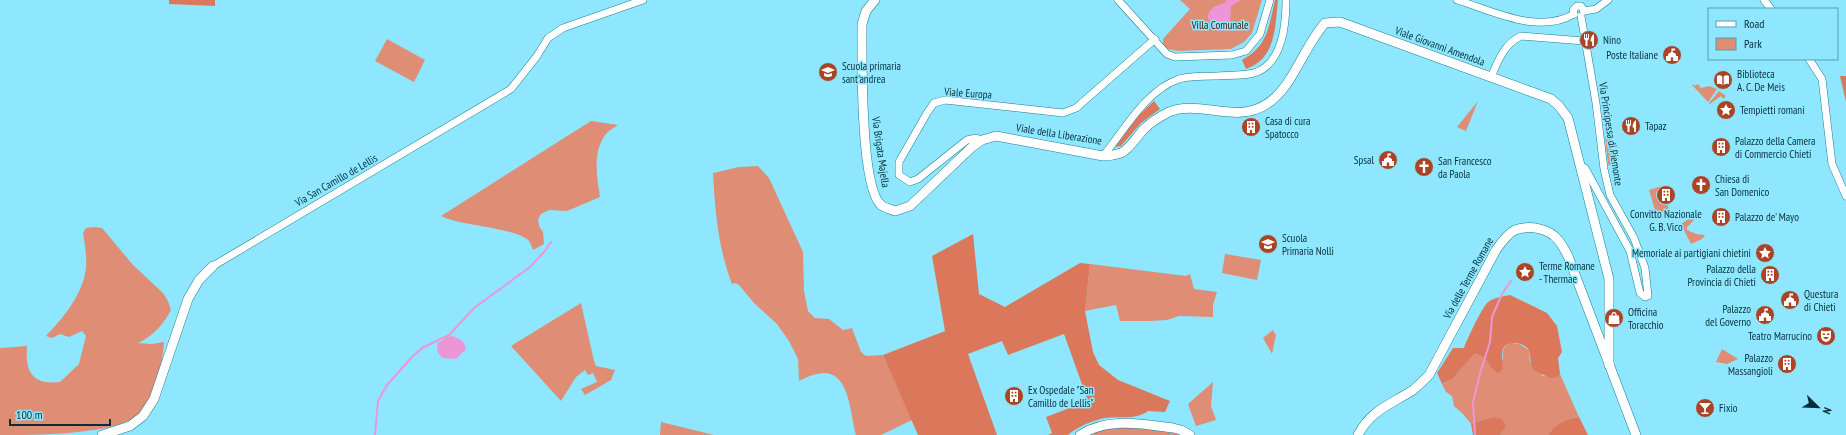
<svg xmlns="http://www.w3.org/2000/svg" width="1846" height="435" font-family="'PT Sans Narrow',sans-serif">
<style>
.green{fill:#df8d75}
.forest{fill:#db785b}
.water{fill:#ed96d6}
.lines{fill:none;stroke-linecap:round;stroke-linejoin:round}
.stream{stroke:#ed96d6;stroke-width:2}
.minor-casing{stroke:#197e93;stroke-width:8}
.major-casing{stroke:#197e93;stroke-width:10}
.minor{stroke:#fff;stroke-width:7}
.major{stroke:#fff;stroke-width:9}
.labels{text-anchor:middle;stroke-width:3;stroke-linejoin:round;paint-order:stroke}
.park-label{font-size:11px;fill:#4e0f00;stroke:#8ee7ff}
.poi-label{font-size:11px;fill:#072f39;stroke:#8ee7ff;text-anchor:start}
.street-label{font-size:11px;fill:#072f39;stroke:#8ee7ff}
</style>
<rect width="100%" height="100%" fill="#8ee7ff"/>
<g class="green">
<path d="M1180 0H1262L1252 33 1244 42 1231 49 1178 51 1168 49 1163 44V39L1190 9Z"/>
<path d="M387 39 425 60 414 82 375 61Z"/>
<path d="M1693 84 1694 86 1698 84 1701 88 1709 86 1717 89 1708 102 1692 85Z"/>
<path d="M1719 91 1726 96 1723 99 1721 96 1710 104 1709 103Z"/>
<path d="M1478 101 1466 131 1457 127Z"/>
<path d="M591 121 618 125C614 128 609 130 606 134 592 151 597 178 600 197L567 211 549 210 541 214 538 219 539 226 543 232 544 244 533 250C532 247 531 244 529 241 519 228 460 226 441 216Z"/>
<path d="M1611 135 1614 164 1608 165 1605 136Z"/>
<path d="M758 166 769 178 803 252 804 291 808 311 815 318 829 319 843 330 852 328 861 352 866 356 883 355 912 420 881 435H856C850 415 850 365 817 374 811 375 805 378 799 381L798 359 789 341 777 324 754 303 739 285 735 283 732 284C718 248 715 210 713 173L739 167Z"/>
<path d="M1662 186 1669 210 1656 214 1649 190Z"/>
<path d="M1692 217 1694 220 1687 227V230L1696 234 1705 235 1702 239 1691 244 1681 224Z"/>
<path d="M94 227 102 228 133 265 163 293 168 301 171 310C163 325 153 336 138 343L152 344 164 342C162 369 156 398 135 417 109 435 34 435 0 435V348L27 346C25 372 32 385 60 382L79 364 86 336 82 331 69 337 60 334 52 338 46 336C62 319 80 298 85 274 88 261 85 246 83 233L86 228Z"/>
<path d="M1225 254 1261 260 1257 280 1222 273Z"/>
<path d="M1090 264 1186 276 1190 274 1194 289 1217 292 1213 305V317L1179 316 1167 320 1151 321H1120L1116 305 1085 311Z"/>
<path d="M581 303 594 361 596 366 615 370 611 380 585 395 581 389 597 382 593 373 588 375 585 370 576 377 561 401 511 346Z"/>
<path d="M1273 330 1276 335 1272 354 1263 338Z"/>
<path d="M1510 343 1519 344 1526 348 1529 351 1530 362 1543 376 1558 377 1560 374 1579 417C1567 419 1555 425 1548 435H1500L1506 427 1492 417 1471 424 1463 414 1454 406 1452 396 1446 392 1442 384C1452 382 1466 361 1474 354 1481 355 1486 356 1489 364L1503 359C1502 351 1503 347 1510 343Z"/>
<path d="M1722 349 1738 359 1727 364 1716 362Z"/>
<path d="M1213 382 1211 406 1216 420 1196 426 1188 404Z"/>
<path d="M661 422 714 435H660Z"/>
<path d="M1129 426 1184 435H1085L1099 428Z"/>
</g>
<g class="forest">
<path d="M169 0H215V6L169 4Z"/>
<path d="M1275 0H1278C1275 27 1276 59 1246 69L1242 60C1268 46 1269 26 1275 0Z"/>
<path d="M1840 76H1846V102Z"/>
<path d="M1154 101 1160 109 1141 123 1121 146 1115 147 1139 115Z"/>
<path d="M973 234 979 294 1005 307 1080 263 1090 264 1085 311 1093 352 1099 365 1118 380 1170 401 1165 412 1148 411C1137 420 1119 416 1105 418 1093 420 1077 427 1068 435H1048L1052 433 1046 417 1088 401 1064 334 1008 355 1002 341 968 354 997 435H918L883 355 945 331 932 256Z"/>
<path d="M1510 295 1547 313 1557 326 1562 352 1558 358 1560 374 1558 377 1550 378 1533 370C1530 364 1531 357 1529 351 1526 343 1510 340 1504 347 1500 352 1503 363 1503 369L1498 373C1485 366 1491 356 1474 354L1452 379 1442 384 1437 373 1453 348H1464C1467 339 1481 310 1487 303 1492 298 1504 296 1510 295Z"/>
<path d="M1492 417 1502 419 1506 427 1500 435H1473L1471 424Z"/>
<path d="M1579 417 1588 435H1548C1555 424 1566 419 1579 417Z"/>
</g>
<g class="water">
<path d="M1226 0H1241L1231 6 1230 24 1223 30 1217 31C1209 24 1203 15 1214 7 1217 5 1222 4 1226 2Z"/>
<path d="M452 336C459 338 465 341 466 349L456 359 442 358 437 351 438 343 447 337Z"/>
</g>
<g class="lines">
<g class="stream">
<path d="M375 435 378 401 387 385 412 357 422 348 449 335 474 308 530 267 544 252 551 242"/>
<path d="M1475 435 1473 402 1481 370 1490 342 1492 317 1502 294 1511 281"/>
</g>
<defs>
<g id="minor">
<path d="M1118 0 1167 54 1175 57 1232 55 1246 51 1260 34 1270 0"/>
<path d="M1457 0C1493 11 1538 35 1574 14"/>
<path d="M1764 0 1771 9"/>
<path d="M1584 11 1596 9 1608 0"/>
<path d="M1574 14 1573 10 1577 6H1581L1584 11"/>
<path d="M1809 59 1822 79 1832 164 1846 196"/>
<path d="M1491 77C1498 61 1504 44 1521 36L1584 41"/>
<path d="M982 140 976 138 967 140 918 179 910 182 899 175V162L927 113 934 103 945 100 1063 113 1076 108 1155 39"/>
<path d="M1103 156C1124 131 1146 90 1179 79 1190 76 1203 76 1215 76 1228 75 1242 76 1254 73 1283 64 1286 25 1286 0"/>
<path d="M1580 166 1585 168 1630 251 1640 293 1645 297 1648 296 1645 268 1634 238 1610 195 1604 169 1596 103 1581 16"/>
<path d="M213 266 511 89 537 56 548 38 563 28 643 0"/>
</g>
<g id="major">
<path d="M875 0 866 11 862 24C862 55 860 187 881 205 884 208 891 209 895 211L910 206 972 147 982 140 996 136 1103 156C1109 156 1115 155 1121 153 1130 149 1137 136 1144 129 1150 123 1161 116 1169 112 1187 104 1211 111 1230 112 1287 118 1295 57 1325 23L1340 22 1551 99 1559 106 1568 118 1609 279V365"/>
<path d="M102 435 130 426 143 416 154 399 188 299 199 280 213 266"/>
<path d="M1080 435C1109 417 1142 424 1173 428L1181 430 1190 435"/>
<path d="M1358 435C1371 410 1390 405 1413 390 1418 386 1424 380 1429 375L1496 250C1501 243 1507 234 1515 230 1529 225 1549 228 1558 240 1562 244 1565 251 1568 256L1636 435"/>
</g>
</defs>
<use href="#minor" class="minor-casing"/>
<use href="#major" class="major-casing"/>
<use href="#minor" class="minor"/>
<use href="#major" class="major"/>
</g>
<defs>
<symbol id="restaurant-disc" viewBox="-11 -11 22 22"><circle r="9.5" fill="#ab4324" stroke="#8ee7ff"/><path d="M-5-6h1v4h1v-4h1v4h1v-4h1v5L-1.5 .5V6h-2V.5L-5-1ZM5-6V6H3V1.5H1.5Q1.5-4 5-6Z" fill="#fff"/></symbol>
<symbol id="civic-disc" viewBox="-11 -11 22 22"><circle r="9.5" fill="#ab4324" stroke="#8ee7ff"/><path d="M-.6-6.5H3V-4.5H.6V-3L4-1V1h2V6H-6V1h2V-1L-.6-3ZM-1.2 2.5V6h2.4V2.5Z" fill="#fff"/></symbol>
<symbol id="school-disc" viewBox="-11 -11 22 22"><circle r="9.5" fill="#ab4324" stroke="#8ee7ff"/><path d="M0-5L7-2L0 1L-7-2ZM-4 1L0 2.5L4 1V4Q0 6-4 4Z" fill="#fff"/></symbol>
<symbol id="library-disc" viewBox="-11 -11 22 22"><circle r="9.5" fill="#ab4324" stroke="#8ee7ff"/><path d="M-6-4Q-3-5.5-.7-3.5V5Q-3 3-6 4ZM6-4Q3-5.5 .7-3.5V5Q3 3 6 4Z" fill="#fff"/></symbol>
<symbol id="sight-disc" viewBox="-11 -11 22 22"><circle r="9.5" fill="#ab4324" stroke="#8ee7ff"/><path d="M0-6L1.8-2.2L6-1.7L2.9 1.2L3.7 5.4L0 3.3L-3.7 5.4L-2.9 1.2L-6-1.7L-1.8-2.2Z" fill="#fff"/></symbol>
<symbol id="building-disc" viewBox="-11 -11 22 22"><circle r="9.5" fill="#ab4324" stroke="#8ee7ff"/><path d="M-4-6H4V6H1V3H-1V6H-4ZM-2.5-4.3h1.7v1.8h-1.7ZM.8-4.3h1.7v1.8H.8ZM-2.5-1h1.7V.8h-1.7ZM.8-1h1.7V.8H.8Z" fill="#fff"/></symbol>
<symbol id="church-disc" viewBox="-11 -11 22 22"><circle r="9.5" fill="#ab4324" stroke="#8ee7ff"/><path d="M-1.2-6h2.4v3.5h3.3v2.4h-3.3V6h-2.4V-.1h-3.3v-2.4h3.3Z" fill="#fff"/></symbol>
<symbol id="shop-disc" viewBox="-11 -11 22 22"><circle r="9.5" fill="#ab4324" stroke="#8ee7ff"/><path d="M-5-2.5h2.3a2.7 3.5 0 0 1 5.4 0H5L5.5 6h-11ZM-1.5-2.5h3a1.5 2.3 0 0 0-3 0Z" fill="#fff"/></symbol>
<symbol id="theatre-disc" viewBox="-11 -11 22 22"><circle r="9.5" fill="#ab4324" stroke="#8ee7ff"/><path d="M-5-5.5Q0-4 5-5.5V0Q5 5 0 6Q-5 5-5 0ZM-3.3-2.5H-1v1.5H-3.3ZM1-2.5H3.3v1.5H1ZM-2.8 1Q0 5.5 2.8 1Z" fill="#fff"/></symbol>
<symbol id="bar-disc" viewBox="-11 -11 22 22"><circle r="9.5" fill="#ab4324" stroke="#8ee7ff"/><path d="M-6-5H6L.8 .8V4.5H3.5V6h-7V4.5H-.8V.8Z" fill="#fff"/></symbol>
</defs>
<g fill-rule="evenodd">
<use href="#restaurant-disc" x="1578" y="29" width="22" height="22"/>
<use href="#civic-disc" x="1661" y="44" width="22" height="22"/>
<use href="#school-disc" x="817" y="61" width="22" height="22"/>
<use href="#library-disc" x="1712" y="69" width="22" height="22"/>
<use href="#sight-disc" x="1715" y="99" width="22" height="22"/>
<use href="#restaurant-disc" x="1620" y="115" width="22" height="22"/>
<use href="#building-disc" x="1240" y="116" width="22" height="22"/>
<use href="#building-disc" x="1710" y="136" width="22" height="22"/>
<use href="#civic-disc" x="1377" y="149" width="22" height="22"/>
<use href="#church-disc" x="1413" y="156" width="22" height="22"/>
<use href="#church-disc" x="1690" y="174" width="22" height="22"/>
<use href="#building-disc" x="1655" y="184" width="22" height="22"/>
<use href="#building-disc" x="1710" y="206" width="22" height="22"/>
<use href="#school-disc" x="1257" y="233" width="22" height="22"/>
<use href="#sight-disc" x="1754" y="242" width="22" height="22"/>
<use href="#sight-disc" x="1514" y="261" width="22" height="22"/>
<use href="#building-disc" x="1759" y="264" width="22" height="22"/>
<use href="#civic-disc" x="1779" y="289" width="22" height="22"/>
<use href="#civic-disc" x="1754" y="304" width="22" height="22"/>
<use href="#shop-disc" x="1603" y="307" width="22" height="22"/>
<use href="#theatre-disc" x="1815" y="325" width="22" height="22"/>
<use href="#building-disc" x="1776" y="353" width="22" height="22"/>
<use href="#building-disc" x="1003" y="385" width="22" height="22"/>
<use href="#bar-disc" x="1694" y="397" width="22" height="22"/>
</g>
<g class="labels">
<g class="park-label">
<text x="1220" y="29">Villa Comunale</text>
</g>
<g class="poi-label">
<text x="1603" y="44">Nino</text>
<text x="1658" y="59" text-anchor="end">Poste Italiane</text>
<text x="842" y="70">Scuola primaria<tspan x="842" dy="13">sant'andrea</tspan></text>
<text x="1737" y="78">Biblioteca<tspan x="1737" dy="13">A. C. De Meis</tspan></text>
<text x="1740" y="114">Tempietti romani</text>
<text x="1265" y="125">Casa di cura<tspan x="1265" dy="13">Spatocco</tspan></text>
<text x="1645" y="130">Tapaz</text>
<text x="1735" y="145">Palazzo della Camera<tspan x="1735" dy="13">di Commercio Chieti</tspan></text>
<text x="1374" y="164" text-anchor="end">Spsal</text>
<text x="1438" y="165">San Francesco<tspan x="1438" dy="13">da Paola</tspan></text>
<text x="1715" y="183">Chiesa di<tspan x="1715" dy="13">San Domenico</tspan></text>
<text x="1666" y="218" text-anchor="middle">Convitto Nazionale<tspan x="1666" dy="13">G. B. Vico</tspan></text>
<text x="1735" y="221">Palazzo de' Mayo</text>
<text x="1282" y="242">Scuola<tspan x="1282" dy="13">Primaria Nolli</tspan></text>
<text x="1751" y="257" text-anchor="end">Memoriale ai partigiani chietini</text>
<text x="1539" y="270">Terme Romane<tspan x="1539" dy="13">- Thermae</tspan></text>
<text x="1756" y="273" text-anchor="end">Palazzo della<tspan x="1756" dy="13">Provincia di Chieti</tspan></text>
<text x="1804" y="298">Questura<tspan x="1804" dy="13">di Chieti</tspan></text>
<text x="1751" y="313" text-anchor="end">Palazzo<tspan x="1751" dy="13">del Governo</tspan></text>
<text x="1628" y="316">Officina<tspan x="1628" dy="13">Toracchio</tspan></text>
<text x="1812" y="340" text-anchor="end">Teatro Marrucino</text>
<text x="1773" y="362" text-anchor="end">Palazzo<tspan x="1773" dy="13">Massangioli</tspan></text>
<text x="1028" y="394">Ex Ospedale "San<tspan x="1028" dy="13">Camillo de Lellis"</tspan></text>
<text x="1719" y="412">Fixio</text>
</g>
<g class="street-label">
<text transform="translate(1440 46) rotate(20)" y="4">Viale Giovanni Amendola</text>
<text transform="translate(968 93) rotate(4)" y="4">Viale Europa</text>
<text transform="translate(1059 134) rotate(9)" y="4">Viale della Liberazione</text>
<text transform="translate(1611 134) rotate(81)" y="4">Via Principessa di Piemonte</text>
<text transform="translate(881 152) rotate(82)" y="4">Via Brigata Majella</text>
<text transform="translate(336 180) rotate(-30)" y="4">Via San Camillo de Lellis</text>
<text transform="translate(1468 278) rotate(-61)" y="4">Via delle Terme Romane</text>
</g>
</g>
<rect x="1708" y="8" width="130" height="52" fill="#8ee7ff" stroke="#589db0"/>
<rect x="1716" y="21" width="20" height="6" fill="#ffffff" stroke="#589db0"/>
<text x="1744" y="28" font-size="12" fill="#072f39">Road</text>
<rect x="1716" y="38" width="20" height="12" fill="#df8d75" stroke="#589db0"/>
<text x="1744" y="48" font-size="12" fill="#072f39">Park</text>
<g transform="translate(1818 407) rotate(113)" stroke="#8ee7ff" stroke-width="3" paint-order="stroke">
<path d="M0-3L7 15L0 10L-7 15Z" fill="#072f39"/>
<text y="-6" font-size="11" font-weight="bold" text-anchor="middle" fill="#072f39">N</text>
</g>
<path d="M10 419v6h100v-6" fill="none" stroke="#072f39" stroke-width="2"/>
<text x="16" y="419" font-size="12" fill="#072f39" stroke="#8ee7ff" stroke-width="3" paint-order="stroke">100 m</text>
</svg>
